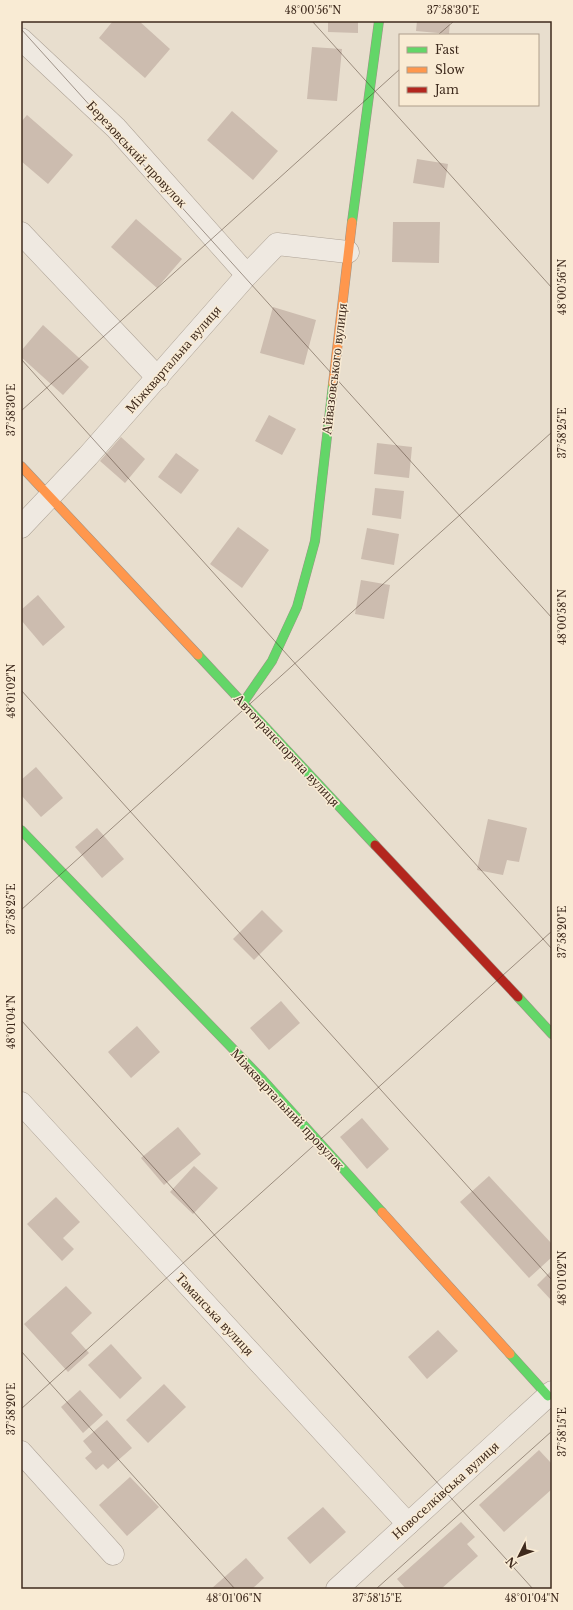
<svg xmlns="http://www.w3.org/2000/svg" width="573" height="1610" font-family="'Libre Baskerville',serif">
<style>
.building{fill:#ccbcaf}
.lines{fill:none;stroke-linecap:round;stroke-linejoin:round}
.street-casing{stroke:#aea397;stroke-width:23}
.fast-casing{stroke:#9d9387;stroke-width:10}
.slow-casing{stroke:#9d9387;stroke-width:10}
.jam-casing{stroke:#9d9387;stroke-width:10}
.street{stroke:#efe9e1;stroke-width:22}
.fast{stroke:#63d668;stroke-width:9}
.slow{stroke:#ff974d;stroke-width:9}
.jam{stroke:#b3261e;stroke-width:9}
.ticks{fill:none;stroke:#3e2a1d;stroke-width:1;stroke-opacity:0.45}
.labels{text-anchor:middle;stroke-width:3;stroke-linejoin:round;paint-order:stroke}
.street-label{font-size:14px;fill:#3e2a1d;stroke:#f9ebd4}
.neatline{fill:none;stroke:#3e2a1d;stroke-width:1.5}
.ticks-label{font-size:10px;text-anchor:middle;fill:#3e2a1d}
</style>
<rect width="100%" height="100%" fill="#e8dece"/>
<g class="building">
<path d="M113 21H139L170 49 145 78 99 38Z"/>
<path d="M328 21H358V33L328 32Z"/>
<path d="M417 21H450L449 34 416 31Z"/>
<path d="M312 47 342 49 337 101 307 99Z"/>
<path d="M232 111 278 151 253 180 207 140Z"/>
<path d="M27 115 73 155 48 184 21 161V122Z"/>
<path d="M417 159 448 164 444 188 413 183Z"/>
<path d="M136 219 182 259 157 288 111 247Z"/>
<path d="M393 222H440L439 263 392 262Z"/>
<path d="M273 307 316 320 304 365 260 353Z"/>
<path d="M43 325 89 367 63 395 21 357V351Z"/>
<path d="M269 415 296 429 282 455 255 441Z"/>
<path d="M121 437 145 459 125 483 100 461Z"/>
<path d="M377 443 412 447 409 478 374 474Z"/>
<path d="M176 453 199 470 181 494 158 477Z"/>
<path d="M375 488 404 491 401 519 372 515Z"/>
<path d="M238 527 269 550 242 588 210 564Z"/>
<path d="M367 528 399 534 394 565 361 559Z"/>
<path d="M361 580 390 585 384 619 355 614Z"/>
<path d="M38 595 65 627 43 646 21 620V610Z"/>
<path d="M36 767 63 798 41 817 21 795V780Z"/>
<path d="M488 819 527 828 519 862 507 860 503 875 477 870Z"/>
<path d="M97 828 124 859 102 878 75 847Z"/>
<path d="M262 910 283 931 254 960 233 939Z"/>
<path d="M281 1001 300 1023 269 1050 250 1028Z"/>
<path d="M137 1026 160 1052 131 1078 108 1052Z"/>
<path d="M362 1118 389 1149 367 1169 340 1137Z"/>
<path d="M178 1127 201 1154 164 1185 141 1158Z"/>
<path d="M194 1166 218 1188 193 1214 170 1192Z"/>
<path d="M489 1176 552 1244V1257L529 1278 460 1202Z"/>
<path d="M56 1197 80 1222 63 1238 74 1249 62 1261 27 1224Z"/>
<path d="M552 1270V1301L537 1285Z"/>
<path d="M66 1286 92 1313 71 1333 89 1353 68 1372 24 1324Z"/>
<path d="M438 1330 458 1351 427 1379 408 1357Z"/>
<path d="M111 1344 142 1378 120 1399 88 1365Z"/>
<path d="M164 1384 186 1407 148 1443 126 1420Z"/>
<path d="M80 1390 103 1415 83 1433 61 1407Z"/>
<path d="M107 1420 132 1448 108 1469 103 1464 96 1470 85 1458 92 1452 83 1441Z"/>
<path d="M539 1450 552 1464V1489L504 1532 479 1505Z"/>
<path d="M130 1477 159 1507 127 1536 99 1505Z"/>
<path d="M323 1507 346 1532 310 1564 287 1538Z"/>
<path d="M461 1522 475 1537 467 1544 478 1556 441 1589H406L397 1579Z"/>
<path d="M246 1558 264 1578 252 1589H211Z"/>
</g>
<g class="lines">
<defs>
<g id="street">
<path d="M21 39 116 128 247 275"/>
<path d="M21 233 158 378"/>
<path d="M21 527 88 456 247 275 277 244 348 252"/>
<path d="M21 1103 408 1524"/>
<path d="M21 1452 113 1554"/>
<path d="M337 1589 552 1392"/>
</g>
<g id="fast">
<path d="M352 222 379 21"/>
<path d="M198 655 375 845"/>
<path d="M243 703 272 661 297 607 315 541 333 384"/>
<path d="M21 830 263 1080 382 1212"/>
<path d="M518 997 552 1034"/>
<path d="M510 1354 548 1396"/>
</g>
<g id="slow">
<path d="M333 384 352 222"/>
<path d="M21 466 198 655"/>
<path d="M382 1212 510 1354"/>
</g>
<path id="jam" d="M375 845 518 997"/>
</defs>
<use href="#street" class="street-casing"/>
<use href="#fast" class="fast-casing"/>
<use href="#slow" class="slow-casing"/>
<use href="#jam" class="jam-casing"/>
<use href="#street" class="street"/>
<use href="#fast" class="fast"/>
<use href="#slow" class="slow"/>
<use href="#jam" class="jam"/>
</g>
<path class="ticks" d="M312 21 552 288M21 29 552 618M438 35 454 21M21 359 552 949M21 411 400 69M21 690 552 1280M21 910 552 432M21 1020 533 1589M21 1351 235 1589M21 1409 552 931M376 1589 552 1431"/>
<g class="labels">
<g class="street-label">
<text transform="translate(137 154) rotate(47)" y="5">Березовський провулок</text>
<text transform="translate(173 359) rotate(-49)" y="5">Міжквартальна вулиця</text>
<text transform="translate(334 369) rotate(-83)" y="5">Айвазовського вулиця</text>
<text transform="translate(287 750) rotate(47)" y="5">Автотранспортна вулиця</text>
<text transform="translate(288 1109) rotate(47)" y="5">Міжквартальний провулок</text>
<text transform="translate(215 1314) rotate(47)" y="5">Таманська вулиця</text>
<text transform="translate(445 1490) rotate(-42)" y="5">Новоселківська вулиця</text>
</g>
</g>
<rect width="573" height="1610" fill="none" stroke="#f9ebd4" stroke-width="44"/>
<rect x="399" y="34" width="140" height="72" fill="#f9ebd4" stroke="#ae9e8b"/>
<rect x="407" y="47" width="20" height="6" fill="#63d668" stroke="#ae9e8b"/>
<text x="435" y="54" font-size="12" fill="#3e2a1d">Fast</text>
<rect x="407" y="67" width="20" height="6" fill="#ff974d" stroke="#ae9e8b"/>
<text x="435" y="74" font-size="12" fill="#3e2a1d">Slow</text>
<rect x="407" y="87" width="20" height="6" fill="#b3261e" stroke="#ae9e8b"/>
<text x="435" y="94" font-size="12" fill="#3e2a1d">Jam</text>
<g transform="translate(519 1556) rotate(228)" stroke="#f9ebd4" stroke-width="3" paint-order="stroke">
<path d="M0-3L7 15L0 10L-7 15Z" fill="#3e2a1d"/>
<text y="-6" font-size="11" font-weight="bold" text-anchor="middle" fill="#3e2a1d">N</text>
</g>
<rect x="22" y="22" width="529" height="1566" class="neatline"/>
<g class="ticks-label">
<text x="313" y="14">48°00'56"N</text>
<text x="453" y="14">37°58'30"E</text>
<text transform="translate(562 287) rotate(-90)" y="4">48°00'56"N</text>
<text transform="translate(11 410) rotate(-90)" y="4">37°58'30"E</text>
<text transform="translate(562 433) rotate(-90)" y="4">37°58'25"E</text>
<text transform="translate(562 617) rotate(-90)" y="4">48°00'58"N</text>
<text transform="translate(11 691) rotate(-90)" y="4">48°01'02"N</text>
<text transform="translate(11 909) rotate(-90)" y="4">37°58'25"E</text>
<text transform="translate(562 932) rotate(-90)" y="4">37°58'20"E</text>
<text transform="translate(11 1022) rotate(-90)" y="4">48°01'04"N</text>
<text transform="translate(562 1278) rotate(-90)" y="4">48°01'02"N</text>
<text transform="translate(11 1409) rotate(-90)" y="4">37°58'20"E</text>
<text transform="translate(562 1432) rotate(-90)" y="4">37°58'15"E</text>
<text x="234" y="1602">48°01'06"N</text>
<text x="377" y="1602">37°58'15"E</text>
<text x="532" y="1602">48°01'04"N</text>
</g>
</svg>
